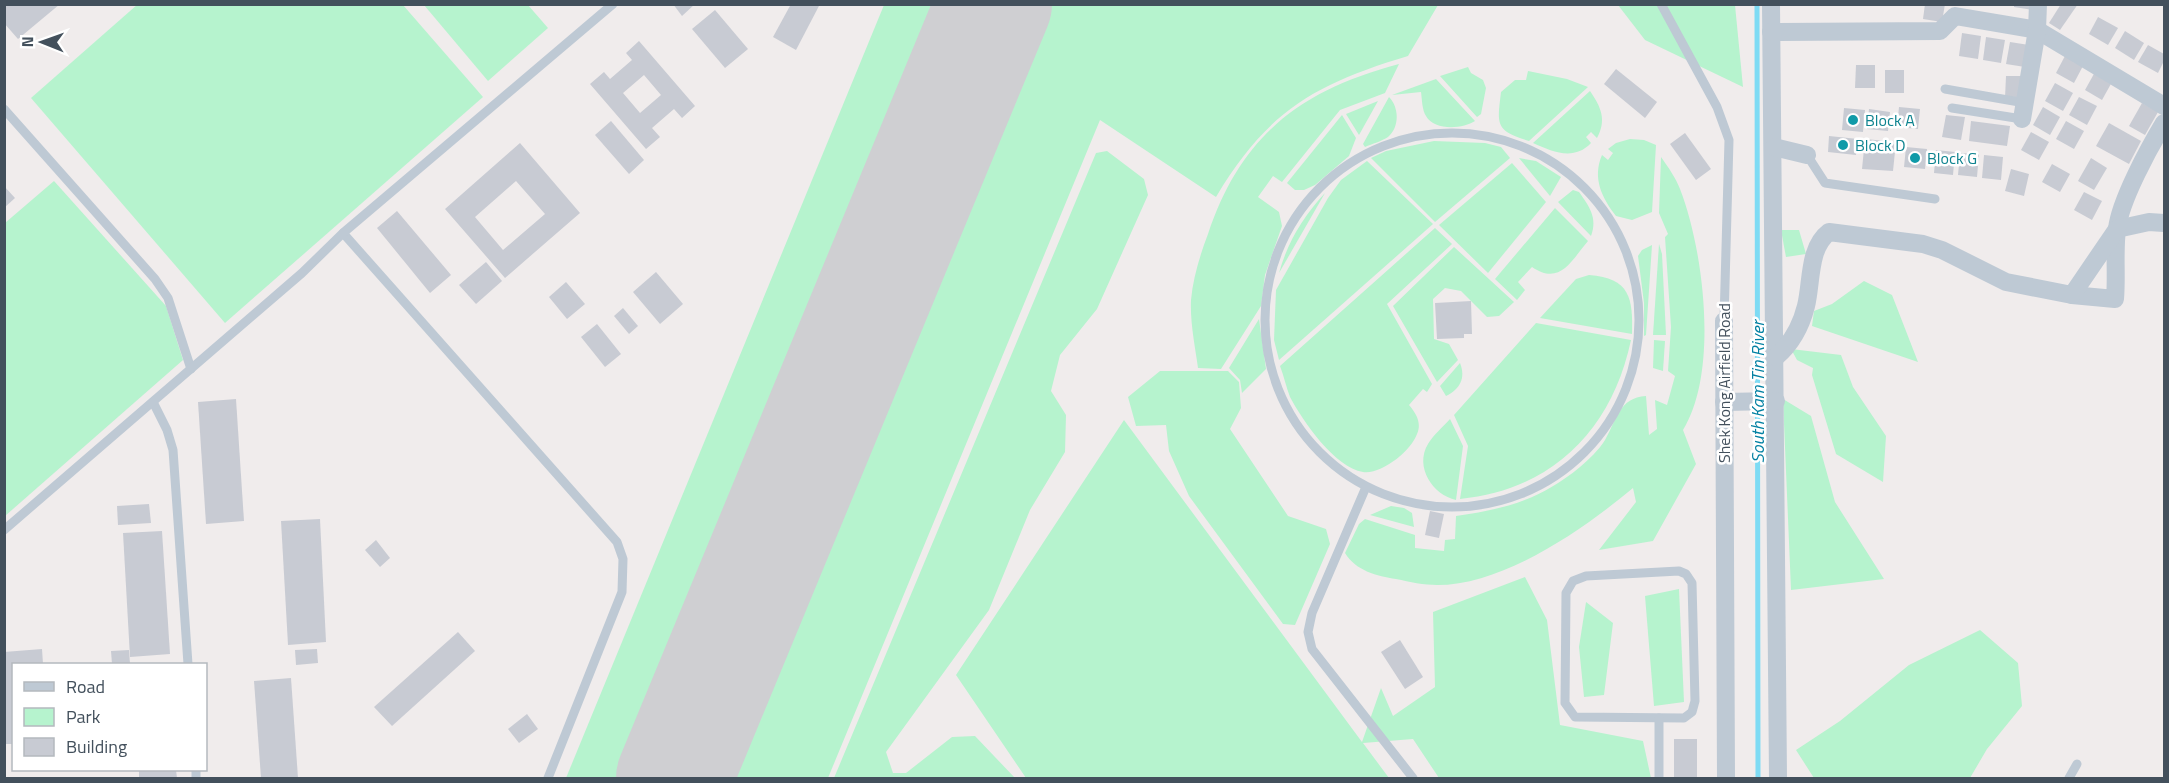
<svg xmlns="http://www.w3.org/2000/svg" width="2169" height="783" font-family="'Titillium Web',sans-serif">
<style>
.green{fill:#b6f3ce}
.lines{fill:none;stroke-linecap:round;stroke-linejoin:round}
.stream{stroke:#7edbf4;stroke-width:5}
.runway{stroke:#cfcfd2;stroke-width:116}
.building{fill:#c8cbd3;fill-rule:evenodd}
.service{stroke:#bec9d4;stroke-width:9}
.minor{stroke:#bec9d4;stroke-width:18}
.culture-dot{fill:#0f9aa8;stroke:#fff;stroke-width:2}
.labels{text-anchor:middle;stroke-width:5;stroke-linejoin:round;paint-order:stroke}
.culture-label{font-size:16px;fill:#0d838f;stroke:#fff;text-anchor:start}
.street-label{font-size:16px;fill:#43505c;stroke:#fff}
.water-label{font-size:18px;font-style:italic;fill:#0280a2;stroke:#fff}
</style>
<rect width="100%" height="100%" fill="#f0ecec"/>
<g class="green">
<path d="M138 4 403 5 483 97 225 323 31 98Z"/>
<path d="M424 5H528L548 28 488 81Z"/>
<path d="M884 5H949L629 778H566Z"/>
<path d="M1048 5H1438L1408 56C1315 84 1267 111 1216 197L1100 120 828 778H728Z"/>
<path d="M1618 5H1735L1743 87 1645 40Z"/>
<path d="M1399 64 1385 93 1340 110 1282 182 1273 176 1258 197 1279 212 1282 226 1265 275 1261 306 1221 369 1198 368C1195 346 1190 323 1191 300 1193 278 1200 255 1208 234 1241 135 1301 90 1399 64Z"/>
<path d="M1468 67 1471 73 1483 80 1486 88 1481 114 1477 117 1440 76Z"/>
<path d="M1528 71 1567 79 1588 87 1529 141C1495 131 1497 125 1501 92L1515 80H1526Z"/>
<path d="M1436 79 1475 121C1463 129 1434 131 1426 116 1422 110 1422 99 1421 92L1392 95Z"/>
<path d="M1590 91C1601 107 1607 120 1597 138L1591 132 1586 137 1591 143C1574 161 1553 152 1533 143Z"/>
<path d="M1389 97C1399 107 1400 127 1388 137 1382 141 1372 144 1365 147L1363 144Z"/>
<path d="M1378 101 1359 135 1346 114Z"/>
<path d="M1342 115 1356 138 1349 156 1315 185 1304 190H1295L1287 183Z"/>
<path d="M1630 139 1644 140 1656 145 1652 212 1632 220 1616 216C1602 198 1592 178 1602 155L1608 160 1613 153 1608 149 1616 143Z"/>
<path d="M1434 141 1485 143 1501 147 1510 158 1435 222 1371 158 1386 151Z"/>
<path d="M1107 151 1144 179 1148 195 1097 309 1060 355 1051 391 1066 415 1065 452 1030 510 989 610 886 752 893 773H906L952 737 975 736 1015 778H834L1096 153Z"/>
<path d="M1661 157C1668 167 1676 178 1680 189 1704 251 1719 372 1683 430L1696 464 1653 541 1599 550 1636 502 1633 488C1584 529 1504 585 1437 585 1424 585 1410 582 1396 579 1377 576 1356 571 1345 553L1359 524 1365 519 1415 535V548L1444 551 1445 540 1455 539 1456 516C1505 509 1540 500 1580 467 1588 460 1599 450 1605 440 1617 419 1619 398 1646 396L1649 435 1657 429 1655 400 1667 405 1675 376 1668 371 1671 327 1665 237 1668 234 1659 213Z"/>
<path d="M1519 158 1536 161 1561 177 1550 196Z"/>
<path d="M1367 161 1433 224 1279 360 1274 340 1276 290 1328 198 1341 180Z"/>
<path d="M1512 163 1546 202 1488 273 1439 225Z"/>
<path d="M54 181 166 306 183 360 5 516V223Z"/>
<path d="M1573 190 1579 192C1589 206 1598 218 1591 236L1558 202Z"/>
<path d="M1325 193 1279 273C1288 241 1303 217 1325 193Z"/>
<path d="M1555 208 1588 241C1571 261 1560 286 1532 267L1518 282 1525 290 1517 300 1495 279Z"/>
<path d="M1435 228 1452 244 1387 304 1432 384 1427 392 1423 389 1409 405C1416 413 1422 423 1417 434 1411 451 1381 475 1363 472 1335 468 1302 420 1290 397 1286 387 1284 376 1280 366Z"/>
<path d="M1781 230H1799L1806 254 1786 257Z"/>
<path d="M1659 244 1662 254 1666 335H1653Z"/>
<path d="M1652 245 1646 335 1644 336V303L1638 256 1642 250Z"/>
<path d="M1454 247 1514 302 1499 316 1487 317 1461 291 1445 288 1433 299 1434 339 1449 344 1458 360 1437 382 1393 306Z"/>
<path d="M1589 275C1630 278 1633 298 1632 334L1540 318 1576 279Z"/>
<path d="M1864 281 1892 295 1918 362 1812 326 1814 311 1832 304Z"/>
<path d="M1259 319 1266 369 1242 393 1240 380 1229 368Z"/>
<path d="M1536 323 1631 340C1612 430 1552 490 1460 499L1468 446 1454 415Z"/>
<path d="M1654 340 1665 341 1663 371 1653 368Z"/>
<path d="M1791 349 1841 355 1853 387 1886 436 1883 482 1836 454 1812 375 1813 368 1797 360Z"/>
<path d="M1460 363C1466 378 1460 389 1446 396L1440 386Z"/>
<path d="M1160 371H1228L1239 382 1241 408 1230 429 1288 516 1326 529 1330 544 1295 625 1283 624 1189 496 1169 451 1166 425 1136 426 1128 397Z"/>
<path d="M1783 399 1811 416 1835 502 1884 579 1791 590Z"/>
<path d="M1450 419 1463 446 1456 500C1433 495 1414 467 1428 444 1433 435 1443 427 1450 419Z"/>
<path d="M1124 420 1362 742 1381 688 1393 716 1435 687 1433 612 1525 577 1547 620 1560 725 1643 741 1651 778H1439L1413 739 1363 743 1389 778H1026L956 675Z"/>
<path d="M1391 506 1404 508 1412 513 1414 527 1370 515Z"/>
<path d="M1679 589 1684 702 1654 706 1645 596Z"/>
<path d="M1586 602 1613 623 1604 695 1584 697 1579 647Z"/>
<path d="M1980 630 2018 663 2022 706 1987 749 1970 778H1814L1796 750 1840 721 1909 665Z"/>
</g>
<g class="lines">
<path class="stream" d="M1757 4 1758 778"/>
<path class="runway" d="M674 778 994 4"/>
</g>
<g class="building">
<path d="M4 4H60L18 39 4 23Z"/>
<path d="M673 4H695L682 16Z"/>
<path d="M791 4H820L796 50 773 37Z"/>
<path d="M1925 4H1945L1942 22 1923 19Z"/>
<path d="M2014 4H2034L2033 10 2014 7Z"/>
<path d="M2061 4H2078L2060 30 2049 23Z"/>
<path d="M715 10 748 49 725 68 692 29Z"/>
<path d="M2098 17 2118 28 2108 45 2089 34Z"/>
<path d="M2125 31 2144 43 2134 60 2115 48Z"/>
<path d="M1962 33 1981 36 1978 59 1959 56Z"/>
<path d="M1986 37 2005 40 2001 63 1983 60Z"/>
<path d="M639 41 695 106 682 118 674 109 652 128 660 137 646 149 590 84 604 72 610 79 632 60 626 53ZM644 75 661 95 640 113 623 93Z"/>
<path d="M2010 42 2029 45 2025 67 2006 64Z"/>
<path d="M2148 45 2164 54V61L2158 73 2138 62Z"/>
<path d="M2066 54 2084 64 2074 83 2056 73Z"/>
<path d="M1856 65H1875V88H1855Z"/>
<path d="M1616 69 1657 102 1645 118 1604 84Z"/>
<rect x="1885" y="70" width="19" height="23"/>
<path d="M2095 72 2112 82 2102 100 2085 90Z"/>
<path d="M2006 76H2025L2024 99 2005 98Z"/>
<path d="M2055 83 2073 93 2063 111 2045 101Z"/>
<path d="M2079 97 2097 106 2087 125 2069 115Z"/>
<path d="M2142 103 2158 112 2145 135 2129 126Z"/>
<path d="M1899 107 1920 109 1918 129 1897 127Z"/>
<path d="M2043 107 2060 117 2050 135 2033 125Z"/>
<path d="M1844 108 1865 110 1863 132 1842 130Z"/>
<path d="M1869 109 1890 112 1888 131 1867 129Z"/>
<path d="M1946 115 1965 117 1961 140 1942 137Z"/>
<path d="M611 121 644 160 629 174 595 135Z"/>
<path d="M1971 121 2010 126 2007 146 1969 141Z"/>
<path d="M2066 121 2084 131 2074 149 2056 139Z"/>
<path d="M2109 123 2141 141 2129 164 2096 146Z"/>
<path d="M2031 132 2049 142 2039 160 2021 150Z"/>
<path d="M1685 133 1711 169 1696 180 1670 144Z"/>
<path d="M1829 136 1858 139 1856 155 1828 152Z"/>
<path d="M1865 139 1896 142 1893 171 1862 169Z"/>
<path d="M520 143 580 213 505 278 445 209ZM516 181 545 214 503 250 475 217Z"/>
<path d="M1906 147 1927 149 1925 169 1904 167Z"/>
<path d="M1936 150 1955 152 1953 175 1934 173Z"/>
<path d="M1960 153 1979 154 1977 177 1958 175Z"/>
<path d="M1984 155 2003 157 2001 180 1982 178Z"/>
<path d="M2091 158 2107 168 2094 190 2078 181Z"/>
<path d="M2052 164 2070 174 2060 192 2042 182Z"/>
<path d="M2011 169 2029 174 2024 196 2005 191Z"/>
<path d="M4 186 15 198 4 208Z"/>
<path d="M2084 192 2102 201 2092 220 2074 210Z"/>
<path d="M397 211 451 275 430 293 377 228Z"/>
<path d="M486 262 502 281 476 304 459 285Z"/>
<path d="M656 272 683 304 660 324 633 292Z"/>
<path d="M566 282 585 304 567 319 549 297Z"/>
<path d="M1471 301 1472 334H1464V338L1437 339 1435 303Z"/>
<path d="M623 308 638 326 629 334 614 316Z"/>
<path d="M597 324 621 354 605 367 581 337Z"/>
<path d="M236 399 244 521 206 524 198 402Z"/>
<path d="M149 504 151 523 118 525 117 506Z"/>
<path d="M1430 511 1444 514 1439 538 1425 535Z"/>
<path d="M320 519 326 642 288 645 281 521Z"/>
<path d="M162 531 170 654 130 657 123 533Z"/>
<path d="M376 540 390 558 380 567 365 550Z"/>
<path d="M458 632 475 651 392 726 374 707Z"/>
<path d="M1400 640 1423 677 1405 689 1381 652Z"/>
<path d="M42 649 43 664H14V744H4V652Z"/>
<path d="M317 649 318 663 296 665 295 650Z"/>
<path d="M129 650 130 664H112L111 651Z"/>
<path d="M291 678 298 778H261L254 681Z"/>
<path d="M527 714 538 729 519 743 508 729Z"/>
<rect x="1674" y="739" width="23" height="39"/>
<path d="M139 770H176L177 778H139Z"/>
</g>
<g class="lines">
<g class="service">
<path d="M1661 4 1717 107 1729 140 1724 321"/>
<path d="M1945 89 2025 103"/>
<path d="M1952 108 2022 119"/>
<path d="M4 109 155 279 168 298 191 369"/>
<circle cx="1452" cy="320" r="187"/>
<path d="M1807 155 1825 183 1935 199"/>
<path d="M343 233 617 542 623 559 622 592 548 778"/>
<path d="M153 402 167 430 173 450 188 664"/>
<path d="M1366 487 1312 613 1308 632 1312 649 1413 778"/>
<path d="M4 530 302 273 343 233 613 4"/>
<path d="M1679 571 1686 574 1692 583 1695 701 1692 712 1684 718 1575 717 1565 703 1566 593 1573 581 1586 576Z"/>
<path d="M196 770V778"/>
<path d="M1659 778V718"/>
<path d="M2069 778 2077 764"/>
</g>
<g class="minor">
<path d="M1771 4 1778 778"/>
<path d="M1771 32 1940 31 1955 16 2037 30 2164 106"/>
<path d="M2022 119 2037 30 2038 4"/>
<path d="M1774 147 1807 155"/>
<path d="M2072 295 2115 299C2117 276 2114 253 2117 229 2120 201 2149 148 2164 123"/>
<path d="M1724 321 1726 778"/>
<path d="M1776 357C1791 344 1801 326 1806 306 1812 282 1808 248 1829 232L1923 244 1942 250 2006 282 2072 295 2117 229 2149 222 2164 223"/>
<path d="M1724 402 1776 401"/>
</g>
</g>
<g class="culture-dot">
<circle cx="1853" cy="120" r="6"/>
<circle cx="1843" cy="145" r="6"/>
<circle cx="1915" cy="158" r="6"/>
</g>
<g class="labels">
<g class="culture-label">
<text x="1865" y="126">Block A</text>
<text x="1855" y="151">Block D</text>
<text x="1927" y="164">Block G</text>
</g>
<g class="street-label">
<text transform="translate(1724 383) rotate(-90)" y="6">Shek Kong Airfield Road</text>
</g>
<g class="water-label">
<text transform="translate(1758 392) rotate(-90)" y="6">South Kam Tin River</text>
</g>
</g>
<rect width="2169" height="783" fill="none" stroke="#43505c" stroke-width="12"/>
<rect x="12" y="663" width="195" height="108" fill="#ffffff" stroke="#b4b9be" stroke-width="1.5"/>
<rect x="24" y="682" width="30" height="9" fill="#bec9d4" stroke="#b4b9be" stroke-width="1.5"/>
<text x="66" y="693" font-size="18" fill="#43505c">Road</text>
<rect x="24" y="708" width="30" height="18" fill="#b6f3ce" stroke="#b4b9be" stroke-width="1.5"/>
<text x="66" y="723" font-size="18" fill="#43505c">Park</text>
<rect x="24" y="738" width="30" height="18" fill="#c8cbd3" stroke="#b4b9be" stroke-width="1.5"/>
<text x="66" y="753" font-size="18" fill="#43505c">Building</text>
<g transform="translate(42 42) rotate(271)" stroke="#ffffff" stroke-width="4.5" paint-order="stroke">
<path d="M0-4.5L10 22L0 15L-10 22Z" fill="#43505c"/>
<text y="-9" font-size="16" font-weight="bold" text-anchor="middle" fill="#43505c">N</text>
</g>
</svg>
